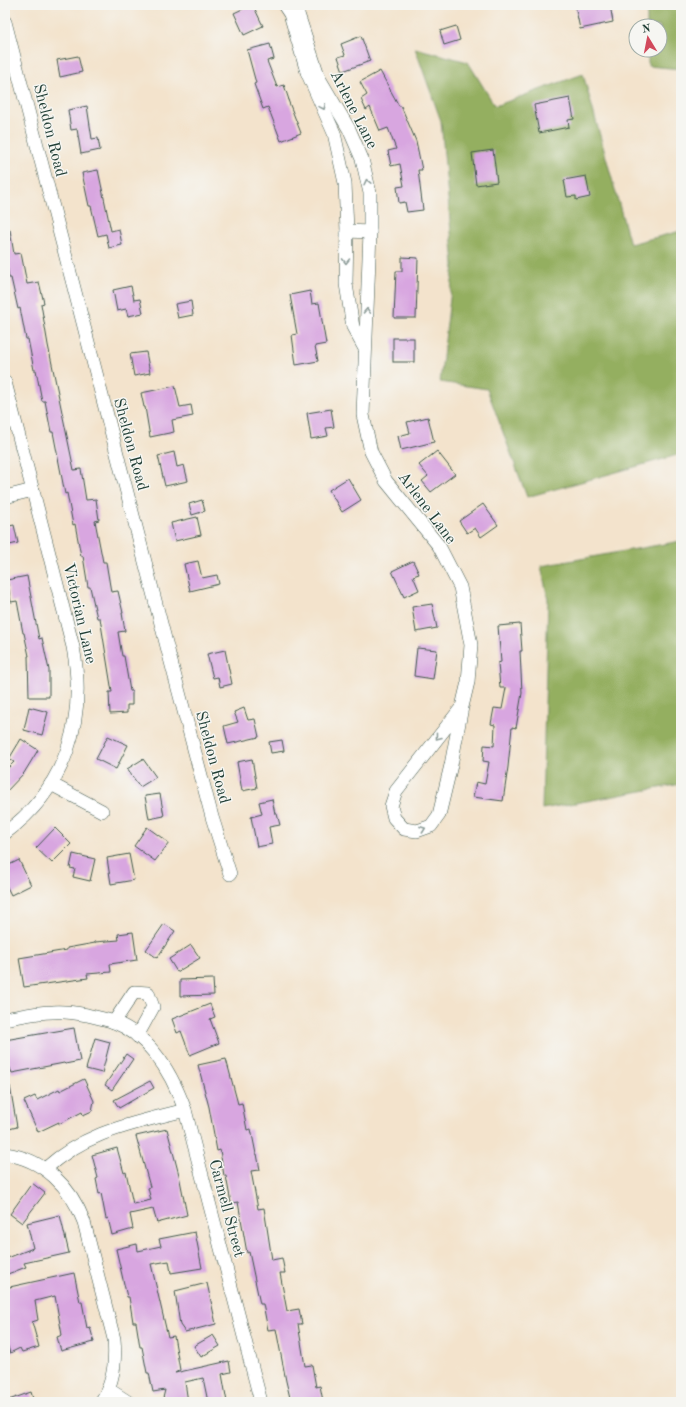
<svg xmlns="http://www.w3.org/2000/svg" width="686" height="1407" font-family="'Old Standard TT',serif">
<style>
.forest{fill:#94af60;stroke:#5a764a}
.building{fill:#d8a6e0}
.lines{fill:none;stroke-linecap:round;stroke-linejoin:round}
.street-casing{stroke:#3f564b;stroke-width:14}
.street{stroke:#fff;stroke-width:13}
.oneway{stroke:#8f9e9a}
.labels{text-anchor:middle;stroke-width:3;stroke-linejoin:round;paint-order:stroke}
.street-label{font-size:16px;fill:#1f3d34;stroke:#f6f6f2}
</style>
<rect width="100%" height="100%" fill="#f6f6f2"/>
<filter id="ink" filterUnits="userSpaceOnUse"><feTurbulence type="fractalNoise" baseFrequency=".025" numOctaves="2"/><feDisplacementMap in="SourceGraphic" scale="8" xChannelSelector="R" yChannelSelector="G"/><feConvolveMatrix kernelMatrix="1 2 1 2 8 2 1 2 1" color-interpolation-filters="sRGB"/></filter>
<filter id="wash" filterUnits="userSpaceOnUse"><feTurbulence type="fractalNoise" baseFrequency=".012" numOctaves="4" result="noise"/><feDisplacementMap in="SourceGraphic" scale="16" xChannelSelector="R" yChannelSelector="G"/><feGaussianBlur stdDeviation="0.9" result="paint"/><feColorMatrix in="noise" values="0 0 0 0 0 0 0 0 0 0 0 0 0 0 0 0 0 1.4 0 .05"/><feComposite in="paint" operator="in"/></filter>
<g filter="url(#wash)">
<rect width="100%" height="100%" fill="#f3e3cc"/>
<g class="forest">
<path d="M672 5H681V69L648 66V50H660V26H647V10Z"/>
<path d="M415 48 468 62 495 106 583 74 630 244 681 231V454L527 497 487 389 440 382 454 265 441 121Z"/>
<path d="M681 541V784L542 809 548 599 541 566Z"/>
</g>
<g id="blocks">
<g class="building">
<path d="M251 5H253L263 26 244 35 234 13Z"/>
<path d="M575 5H610L613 22 580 29Z"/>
<path d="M456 26 460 40 444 45 440 31Z"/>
<path d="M361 36 370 61 343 71 338 57 345 55 341 44Z"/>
<path d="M270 44 274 59 267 61 277 87 284 85 289 100H288L301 133 281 141 268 107 263 109 254 84 256 83 247 50Z"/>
<path d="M78 56 82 72 60 77 57 60Z"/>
<path d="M380 71 399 106H401L416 141 422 170H418L423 210 407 212 405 202 399 203 397 187 404 186 400 164 391 166 388 151 396 149 388 128 380 131 370 107 366 110 361 99 367 95 360 82Z"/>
<path d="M570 98 574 119 568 120 569 127 539 133 534 105Z"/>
<path d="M87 106 92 139 98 138 100 150 81 154 77 129 71 130 68 110Z"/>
<path d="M493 150 497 182 476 185 472 153Z"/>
<path d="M98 170 111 231 119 229 122 245 109 248 106 234 98 236 91 206H89L82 173Z"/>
<path d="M586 176 590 197 576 200V196L567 197 564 180Z"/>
<path d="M10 230 14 254 21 253 27 284 39 282 44 303 41 304 48 345 74 470 81 469 86 500 96 499 99 520 95 521 103 562H106L111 592 118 591 123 613H122L125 631 118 632 122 656H124L130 691H132V705H127V713L110 714 109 692H112L100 618H97L90 587H88L83 556H81L75 524 73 525 67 493 65 494 53 432H51L45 401H42L36 370H34L28 339H26L20 308 18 309 11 278H9L5 253V231Z"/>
<path d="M402 257 418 258 416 318H394L396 271H402Z"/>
<path d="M131 286 134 300 140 299 143 313 128 316 126 309 117 311 113 290Z"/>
<path d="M310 291 312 304 319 303 326 344 315 346 318 361 296 365 292 335 297 334 290 295Z"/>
<path d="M191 301 193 315 178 318 175 304Z"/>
<rect x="393" y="338" width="21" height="24"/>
<path d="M146 352 150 373 134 376 130 354Z"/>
<path d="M175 386 180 407 191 405 193 416 172 420 174 432 150 437 145 407H144L141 393Z"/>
<path d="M331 409 334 427 326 428 328 436 311 439 307 413Z"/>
<path d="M428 417 434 442 401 450 398 436 410 433 407 422Z"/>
<path d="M437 451 455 474 431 492 422 481 428 476 419 465Z"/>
<path d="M174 452 177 467 184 465 188 481 165 486 158 456Z"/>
<path d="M348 478 361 500 342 512 329 490Z"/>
<path d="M202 500 205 511 192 515 189 504Z"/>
<path d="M483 504 498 525 481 537 475 528 467 533 459 521Z"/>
<path d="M197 517 201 535 175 541 171 523Z"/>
<path d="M14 525 18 543 5 546V527Z"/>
<path d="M198 561 202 578 217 575 219 584 190 591 184 564Z"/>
<path d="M413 561 419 574 413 576 419 590 404 597 392 571Z"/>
<path d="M27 576 39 639 42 638 49 670V697H29L28 656H29L24 633H23L17 601 11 602 7 580Z"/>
<path d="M432 604 437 628 416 632 412 607Z"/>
<path d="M520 624 522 651H520L522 693 516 728 512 727 508 767 503 801 473 797 476 782 485 784 489 762 483 761 484 745 494 746 495 725 491 724 494 708 502 709 506 688H500L498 663 501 662 498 626Z"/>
<path d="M417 648 437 650 433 679 414 676Z"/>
<path d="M225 650 232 684 220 687 218 677 213 678 207 654Z"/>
<path d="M29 707 48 712 42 735 24 730Z"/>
<path d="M244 708 248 720 255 719 259 737 228 744 224 726 238 722 234 712Z"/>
<path d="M108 736 128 745 116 769 96 759Z"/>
<path d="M21 739 38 750 24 773 5 793V771L14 762 9 759Z"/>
<path d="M282 740 284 751 271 753 269 742Z"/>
<path d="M143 759 156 777 140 787 127 769Z"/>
<path d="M252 759 257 788 242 791 237 762Z"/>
<path d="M160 794 164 816 149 819 145 796Z"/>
<path d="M272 799 275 814H277L280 825 269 827 272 844 257 847 251 817 262 814 259 802Z"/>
<path d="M147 827 169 843 155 861 134 846Z"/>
<path d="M55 828 71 844 52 863 36 848Z"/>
<path d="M73 854 95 859 90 881 73 877 75 869 70 868Z"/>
<path d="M129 854 134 880 111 884 107 858Z"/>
<path d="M19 860 31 885 11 895 5 883V867Z"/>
<path d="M164 924 175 931 157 958 146 950Z"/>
<path d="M133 932 137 960 110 964 111 972 87 974 88 978 24 987 19 958 67 950V948L95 943V942L119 940 118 934Z"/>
<path d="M191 945 200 958 177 972 169 959Z"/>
<path d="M213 979 214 995 180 996V980Z"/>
<path d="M210 1004 215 1017 210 1019 219 1043 190 1055 181 1031 177 1033 172 1019Z"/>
<path d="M74 1028 80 1061 65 1064 64 1063 12 1073 9 1066 7 1067 5 1058V1040Z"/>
<path d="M95 1038 110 1042 102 1073 86 1069Z"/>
<path d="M126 1054 133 1059 112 1090 105 1085Z"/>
<path d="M226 1059 238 1104 242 1103 247 1130 251 1129 256 1154H257L260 1170 251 1171 258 1209 264 1208 272 1260 282 1258 285 1273H280L287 1311 299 1309 302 1324H298L305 1366 312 1365 316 1387 320 1386 323 1401 316 1402H291L286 1381 276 1329 268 1330 263 1304H260L249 1252 247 1253 238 1202 231 1203 226 1176H224L220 1150 217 1151 209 1107 198 1065Z"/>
<path d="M84 1079 94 1101 92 1111 83 1115 82 1112 59 1124V1122L38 1132 24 1101 35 1096 37 1100 59 1089 60 1091Z"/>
<path d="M150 1081 154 1088 119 1108 114 1100Z"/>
<path d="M5 1086H10L17 1127 9 1129 5 1109Z"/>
<path d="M167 1129 179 1175 187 1215 157 1223 153 1209 130 1214 133 1229 112 1235 108 1218 106 1219 101 1193 99 1194 96 1179 98 1178 92 1155 117 1148 124 1173 126 1172 133 1204 151 1200 148 1188 150 1187 136 1136Z"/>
<path d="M32 1183 45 1193 22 1223 10 1214Z"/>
<path d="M60 1215 69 1253 24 1263 26 1267 5 1275V1259L33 1248 27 1223Z"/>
<path d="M195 1232 202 1268 171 1273 169 1261 151 1264 168 1337 174 1336 180 1370 175 1373 229 1361 231 1372 222 1374 227 1402H208L203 1378 185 1382 188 1402H162L165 1390 153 1392 149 1373H147L142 1347H140L136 1322H133L129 1297H127L116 1249 137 1244 138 1251 161 1246 159 1239Z"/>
<path d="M74 1273 80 1302H82L87 1328 90 1327 94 1342 61 1351 57 1337 62 1335 55 1296 35 1301 38 1320 32 1322 39 1347 22 1352 20 1348 10 1353 5 1338V1288Z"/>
<path d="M207 1283 216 1324 185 1332 180 1325 175 1291Z"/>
<path d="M213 1335 220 1346 201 1357 194 1346Z"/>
<path d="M31 1392 34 1402H6V1401Z"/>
</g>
</g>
</g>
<g filter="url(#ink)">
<use href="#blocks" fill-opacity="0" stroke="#3f564b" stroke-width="1"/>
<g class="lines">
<defs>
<g id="street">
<path d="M284 5 290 14 307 72 334 133 345 183 347 231 346 284 353 327 365 349"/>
<path d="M295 5 319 78 349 129 362 159 370 193V232L363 415 371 452 386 481 439 546 460 587 471 645 468 682 462 707 451 765 439 815 431 826 417 831 404 829 394 818 391 806 396 791 462 707"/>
<path d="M5 22 171 662 212 817 230 874"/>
<path d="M347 231 370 232"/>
<path d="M5 382 73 647C87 720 66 788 5 833"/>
<path d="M5 497 33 490"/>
<path d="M51 784 102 811"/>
<path d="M5 1019C21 1016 37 1012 53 1012 65 1011 76 1013 87 1015 96 1017 105 1019 114 1022 150 1036 172 1074 185 1110L261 1402"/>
<path d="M114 1022 134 992 148 993 153 1007 137 1036"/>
<path d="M5 1154C44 1159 71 1187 84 1222L114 1339C116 1361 114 1383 101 1402"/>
<path d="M45 1169C87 1131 133 1124 185 1110"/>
<path d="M108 1389 128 1402"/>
</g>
</defs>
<use href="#street" class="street-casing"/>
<use href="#street" class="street"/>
</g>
<defs><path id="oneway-chevron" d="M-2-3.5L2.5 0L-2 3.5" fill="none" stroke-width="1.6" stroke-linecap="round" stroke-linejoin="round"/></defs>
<g class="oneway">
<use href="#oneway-chevron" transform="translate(323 107) rotate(66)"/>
<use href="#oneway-chevron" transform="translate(367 182) rotate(-103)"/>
<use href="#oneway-chevron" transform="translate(346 261) rotate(91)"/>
<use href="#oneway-chevron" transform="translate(367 311) rotate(-88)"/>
<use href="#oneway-chevron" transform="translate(438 737) rotate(128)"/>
<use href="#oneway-chevron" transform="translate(423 829) rotate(-20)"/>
</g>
</g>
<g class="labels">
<g class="street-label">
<text transform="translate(355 109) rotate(63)" y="6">Arlene Lane</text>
<text transform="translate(51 130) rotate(76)" y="6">Sheldon Road</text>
<text transform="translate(132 444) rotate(75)" y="6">Sheldon Road</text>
<text transform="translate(428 507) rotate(53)" y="6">Arlene Lane</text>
<text transform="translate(81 613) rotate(77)" y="6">Victorian Lane</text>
<text transform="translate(214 757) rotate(75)" y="6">Sheldon Road</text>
<text transform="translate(228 1208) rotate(75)" y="6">Carmell Street</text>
</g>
</g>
<rect width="686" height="1407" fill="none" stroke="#f6f6f2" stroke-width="20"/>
<g transform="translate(648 38) rotate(350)"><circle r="19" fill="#f6f6f2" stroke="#a0aca6"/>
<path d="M0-3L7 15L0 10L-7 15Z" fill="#d1495b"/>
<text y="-6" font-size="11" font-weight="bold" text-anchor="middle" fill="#1f3d34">N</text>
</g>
</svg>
